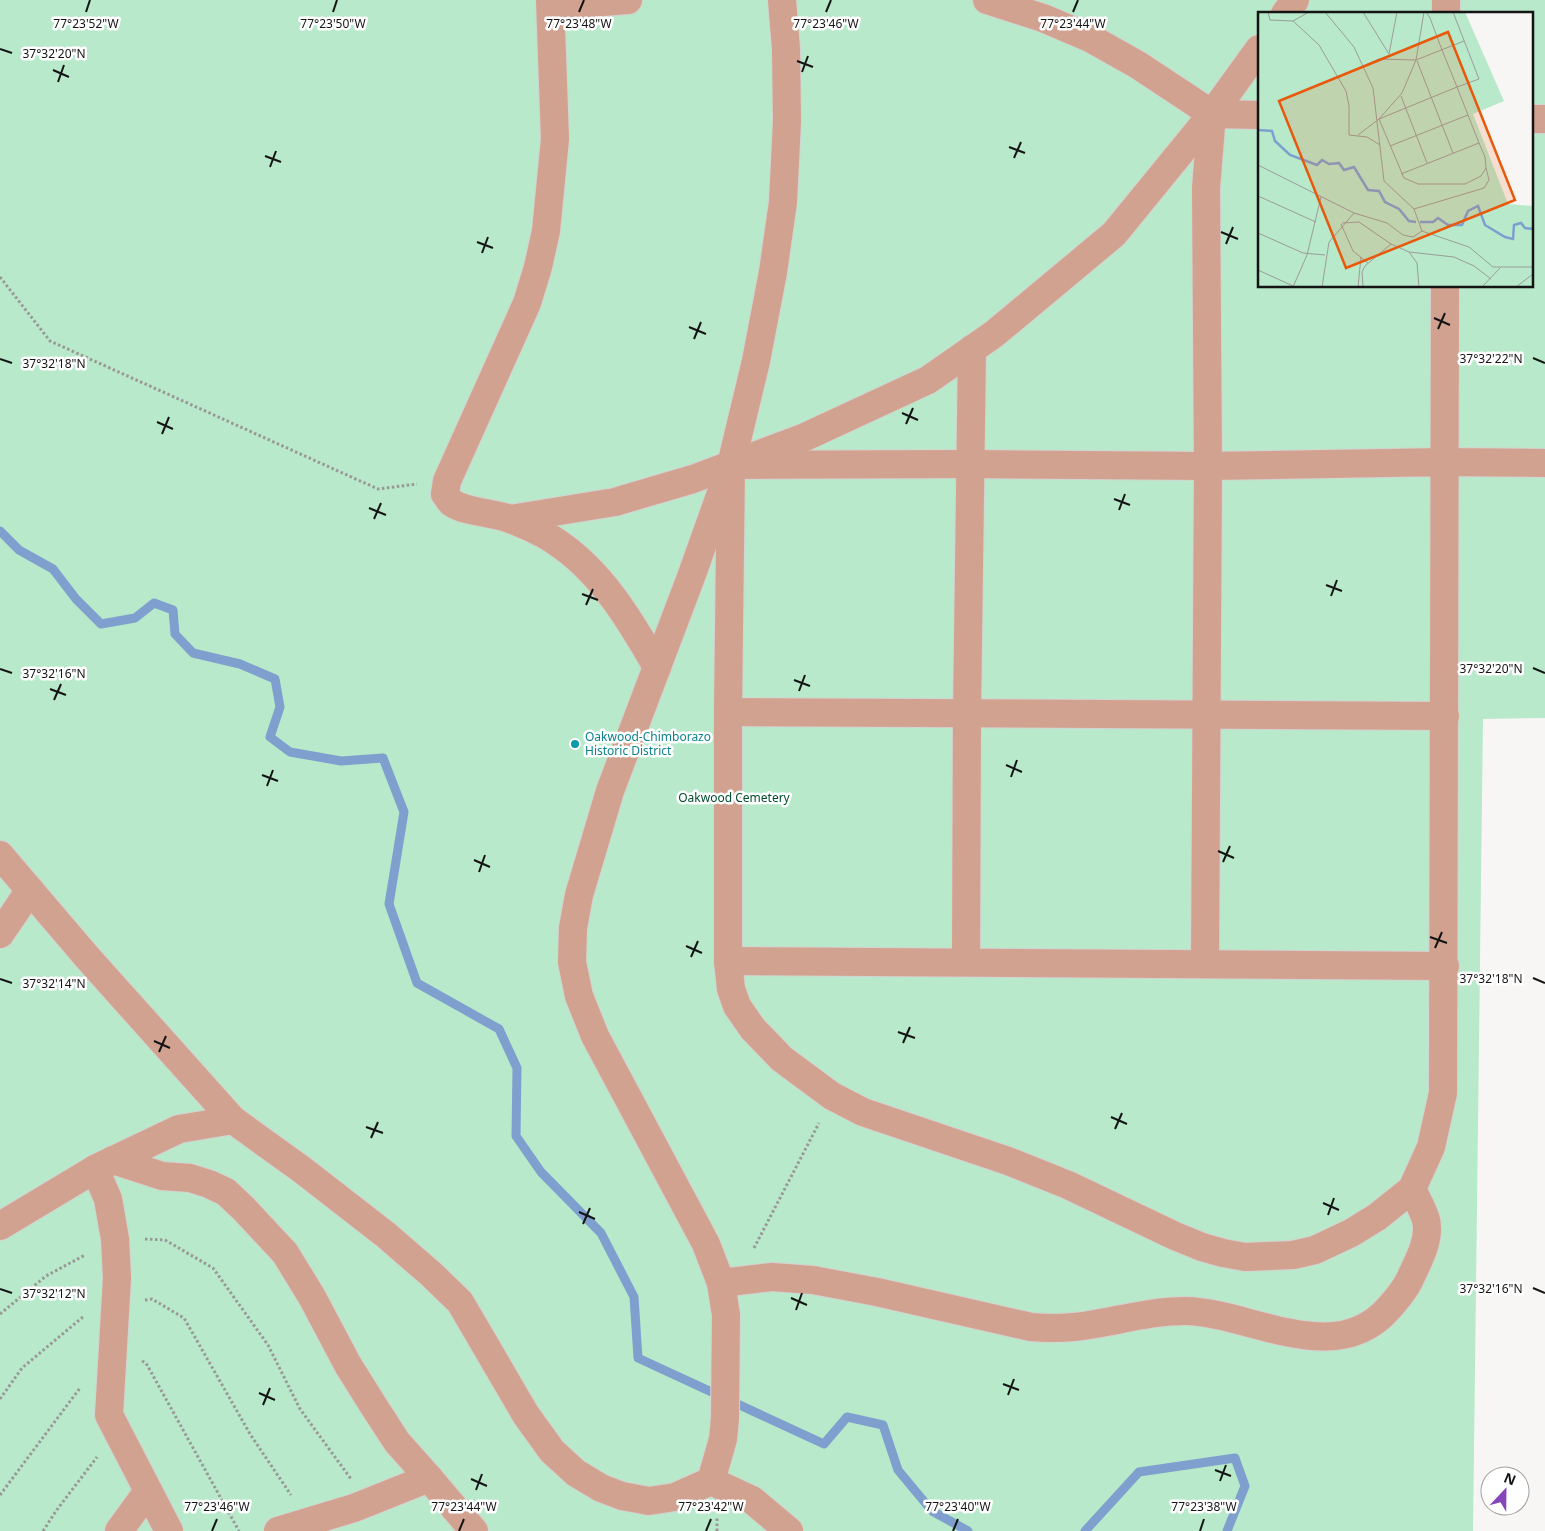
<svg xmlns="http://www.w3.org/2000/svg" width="1545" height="1531" font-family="'Noto Sans',sans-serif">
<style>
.green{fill:#b7e9ca;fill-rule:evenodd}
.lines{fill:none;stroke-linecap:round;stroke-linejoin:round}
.stream{stroke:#7f9fcf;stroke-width:9}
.minor-casing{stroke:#d4d2d0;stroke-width:30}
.path{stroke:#9a9897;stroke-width:3;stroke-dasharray:2.5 2.5;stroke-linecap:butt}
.minor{stroke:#d2a290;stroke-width:28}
.ticks{fill:none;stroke:#151414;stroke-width:2}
.culture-dot{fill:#0f9aa8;stroke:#fff;stroke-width:2}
.labels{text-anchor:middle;stroke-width:5;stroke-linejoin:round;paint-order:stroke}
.culture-label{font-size:12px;fill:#0d838f;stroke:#fff;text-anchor:start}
.park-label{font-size:12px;fill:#004d2d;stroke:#fff}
.inset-river{fill:none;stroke:#7f9fcf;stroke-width:2.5}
.inset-road{fill:none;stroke:#9d9c9a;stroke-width:1}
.view{fill:#e8590c;fill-opacity:0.15;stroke:#e8590c;stroke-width:2.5}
.inset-edge{fill:none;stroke:#151414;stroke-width:2.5}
.ticks-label{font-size:12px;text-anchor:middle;fill:#151414;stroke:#fff;stroke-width:5;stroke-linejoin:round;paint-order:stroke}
</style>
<rect width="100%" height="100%" fill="#f8f6f4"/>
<path class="green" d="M0 0H1545V718L1483 719 1473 1531H0ZM1259 14H1531V286H1259Z"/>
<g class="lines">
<g class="stream">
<path d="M0 531 19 550 53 569 76 599 101 624 135 618 154 603 173 610 175 634 193 653 240 664 275 679 280 707 270 737 290 752 341 761 383 758 404 812 389 904 417 983 499 1029 517 1068 516 1136 541 1172 601 1233 634 1297 638 1358 824 1444 847 1417 883 1425 898 1470 932 1511 968 1531"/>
<path d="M1085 1531 1139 1472 1235 1458 1245 1486 1227 1531"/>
</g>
<defs>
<g id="minor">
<path d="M550 0 555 139 546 231 538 267 527 303 447 481 445 494C447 496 449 501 452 503 467 513 493 512 510 519 525 525 542 532 555 541 601 571 630 620 657 667"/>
<path d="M987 0 1043 18 1090 38 1138 65 1212 114 1259 115"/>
<path d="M551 6 628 0"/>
<path d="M1285 14 1295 0"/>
<path d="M1446 14V0"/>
<path d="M1531 119H1545"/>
<path d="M1445 286 1443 1093 1431 1147 1412 1189 1377 1217 1351 1233 1315 1250 1293 1255 1245 1257 1223 1253 1202 1247 1175 1236 1068 1185 1008 1161 863 1112 832 1096 782 1059 753 1029 737 1006 731 989 728 961V712L731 465 971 464 1208 466 1445 462 1545 463"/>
<path d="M510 519 615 502 693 479 805 437 928 380 994 334 1114 234 1212 114 1259 49"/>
<path d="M728 712 1445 716"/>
<path d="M0 855 87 957 233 1120 301 1169 386 1235 431 1274 460 1302 526 1415 552 1451 576 1473 601 1488 622 1496 649 1501 675 1497 711 1481 723 1439 725 1418 726 1315 721 1283 706 1244 595 1036 579 996 572 962 573 928 579 895 610 791 691 577 731 465 756 361 773 272 783 202 787 121 786 49 782 0"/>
<path d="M0 934 30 890"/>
<path d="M728 961 1445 966"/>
<path d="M966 962 967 713 972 349"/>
<path d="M1205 963 1208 466 1206 188 1212 114"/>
<path d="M113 1160 162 1176 190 1178 209 1184 226 1192 244 1209 285 1253 312 1297 348 1365 373 1405 397 1442 429 1478 354 1508 278 1531"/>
<path d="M95 1169 108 1199 115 1239 117 1278 109 1415 169 1531"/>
<path d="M0 1226 95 1169 179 1129 233 1120"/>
<path d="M721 1283 772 1277 813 1280 877 1292 1031 1327C1053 1329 1074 1328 1095 1324 1126 1319 1153 1311 1185 1311 1250 1312 1335 1370 1389 1308 1397 1299 1404 1291 1409 1281 1417 1263 1431 1240 1426 1220 1423 1209 1416 1198 1412 1189"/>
<path d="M429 1478 474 1531"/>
<path d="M711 1481 752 1500 789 1531"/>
<path d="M119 1531 148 1491"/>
</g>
</defs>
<use href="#minor" class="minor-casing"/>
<g class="path">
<path d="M0 277 50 341 378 489 417 484"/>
<path d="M145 1239 165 1240 213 1268 268 1345 300 1409 351 1479"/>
<path d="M754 1248 819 1123"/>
<path d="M145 1300 152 1299 184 1318 250 1434 291 1495"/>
<path d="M0 1314 46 1276 85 1255"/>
<path d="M142 1361 146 1363 239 1531"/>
<path d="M0 1399 22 1368 84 1316"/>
<path d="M0 1495 80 1388"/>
<path d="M43 1531 56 1511 97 1457"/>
<path d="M717 1531V1517"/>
</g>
<use href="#minor" class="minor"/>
</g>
<path class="ticks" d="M86 12 90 0M333 12 337 0M579 12 584 0M826 12 831 0M1073 12 1078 0M0 49 12 53M797 61 813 67M53 70 69 77M802 72 808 56M58 82 64 65M1009 147 1025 153M265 156 281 162M1014 158 1021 142M270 167 276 151M1221 232 1238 239M477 242 493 248M1226 244 1233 227M482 253 488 237M1434 318 1450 325M689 327 706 334M1438 329 1445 313M694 339 701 322M1533 358 1545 363M0 359 12 363M902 413 918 420M157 422 173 429M906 424 913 408M162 434 169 417M1114 499 1130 505M369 508 386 515M1119 510 1125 494M374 519 381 503M1326 585 1342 591M582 594 598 600M1331 596 1337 580M586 605 593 589M1533 668 1545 673M0 669 12 673M794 680 810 686M50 689 66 695M799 691 805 675M54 700 61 684M1006 765 1022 772M262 775 278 781M1011 777 1017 760M267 786 273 770M1218 851 1234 858M474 860 490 867M1223 862 1230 846M479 872 485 855M1430 937 1447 943M686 946 702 953M1435 948 1442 932M691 957 698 941M1533 978 1545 983M0 979 12 983M898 1032 915 1038M154 1041 170 1048M903 1043 910 1027M159 1052 166 1036M1111 1117 1127 1124M366 1127 383 1133M1115 1129 1122 1113M371 1138 378 1122M1323 1203 1339 1210M579 1212 595 1219M1328 1215 1334 1198M583 1224 590 1208M1533 1288 1545 1293M0 1289 12 1293M791 1298 807 1305M796 1310 802 1293M1003 1384 1019 1390M259 1393 275 1400M1008 1395 1014 1379M263 1405 270 1388M1215 1470 1231 1476M471 1479 487 1486M1220 1481 1226 1465M476 1490 482 1474M212 1531 217 1519M459 1531 464 1519M706 1531 711 1519M953 1531 958 1519M1200 1531 1204 1519"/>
<circle class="culture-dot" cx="575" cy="744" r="5"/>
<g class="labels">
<g class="culture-label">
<text x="585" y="741">Oakwood-Chimborazo<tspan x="585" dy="14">Historic District</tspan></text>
</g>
<g class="park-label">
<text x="734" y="802">Oakwood Cemetery</text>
</g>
</g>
<g transform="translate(1258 12)">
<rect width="275" height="275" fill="#f8f6f4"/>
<path d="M0 0H207L246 89 215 102 250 192 275 194V275H0Z" fill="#b7e9ca"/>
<path class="inset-river" d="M0 118 14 119 17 129 32 143 59 153 64 148 71 152 81 151 86 158 96 155 110 178 121 179 127 190 141 197 151 209 158 210M162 210H175L180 206 190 213H204L210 199 220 194 227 213 247 225 255 227 256 213 263 211 267 216 275 217"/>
<path class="inset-road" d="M10 0 12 8 35 9 61 33 88 79 91 94V123L109 125 122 133M105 0 131 42 139 0M168 0 172 6 184 38 199 75 221 131 227 145 228 156 223 164 207 172H160L146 166 121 107 199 75 221 67 195 0M35 9 51 0M159 49 195 141M81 65 121 47 158 48 206 29M143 84 169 151M100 123 121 107 144 81 158 48 166 0M132 134 210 103M0 153 96 201 129 211 145 223 155 225 164 219 156 197 126 169 115 76 96 35 67 0M143 162 221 131M0 184 58 210M156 197 226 176 231 168 228 156M84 211 101 210 133 232 107 254 104 260 105 275M83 212 95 239 110 251M164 219 211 235 235 255H275M0 221 45 241 67 243M133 232 151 240 159 251 161 275M151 240 196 245 216 254 233 267M0 258 35 274M35 275 49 243 63 185M64 275 71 230 96 201M100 275 103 245M165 275H184M224 275 242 256M258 275 275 262"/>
<path class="view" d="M190 20 257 188 88 256 21 89Z"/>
<rect width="275" height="275" class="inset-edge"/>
</g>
<g class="ticks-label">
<text x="579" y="28">77°23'48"W</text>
<text x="826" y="28">77°23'46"W</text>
<text x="1073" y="28">77°23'44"W</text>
<text x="86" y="28">77°23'52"W</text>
<text x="333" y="28">77°23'50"W</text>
<text x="54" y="58">37°32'20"N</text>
<text x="1491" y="363">37°32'22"N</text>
<text x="54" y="368">37°32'18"N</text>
<text x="1491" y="673">37°32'20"N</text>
<text x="54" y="678">37°32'16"N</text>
<text x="1491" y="983">37°32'18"N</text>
<text x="54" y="988">37°32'14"N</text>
<text x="1491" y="1293">37°32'16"N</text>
<text x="54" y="1298">37°32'12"N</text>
<text x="217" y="1511">77°23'46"W</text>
<text x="464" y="1511">77°23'44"W</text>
<text x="711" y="1511">77°23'42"W</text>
<text x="958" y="1511">77°23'40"W</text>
<text x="1204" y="1511">77°23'38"W</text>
</g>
<g transform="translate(1505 1491) rotate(22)"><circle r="24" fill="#ffffff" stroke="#a1a1a1"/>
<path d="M0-4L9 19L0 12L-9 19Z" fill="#8646ba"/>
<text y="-8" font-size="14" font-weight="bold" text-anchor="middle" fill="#151414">N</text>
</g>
</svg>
